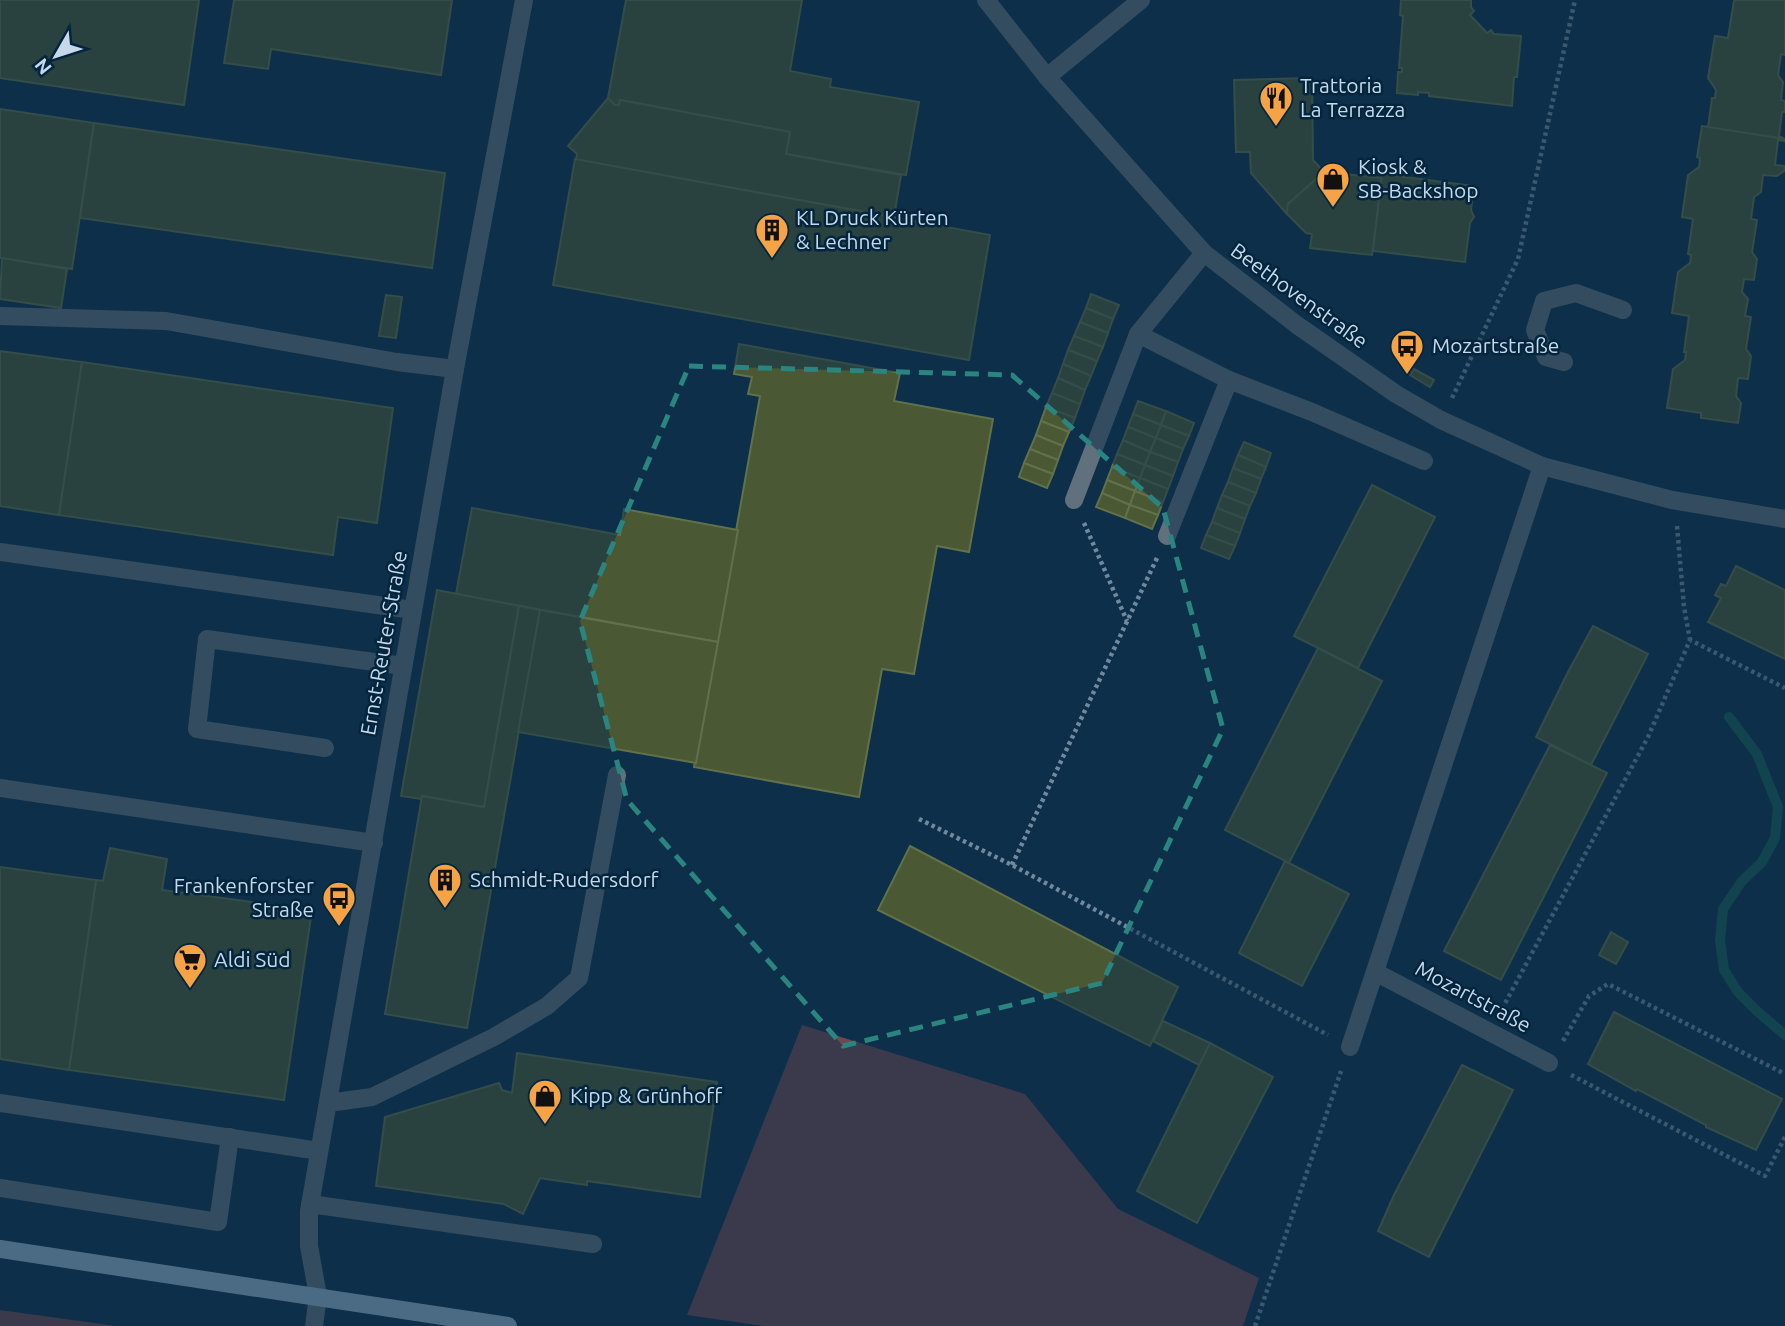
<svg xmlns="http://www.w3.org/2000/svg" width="1785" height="1326" font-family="Ubuntu,sans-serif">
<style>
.green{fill:#6f4850}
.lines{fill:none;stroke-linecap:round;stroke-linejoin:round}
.stream{stroke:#165e58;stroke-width:10}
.building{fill:#4a5933;stroke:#61714a;stroke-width:2}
.path{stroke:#70899e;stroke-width:4.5;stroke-dasharray:3.5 3.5;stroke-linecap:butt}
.minor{stroke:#61707d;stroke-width:18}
.major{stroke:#95b3cf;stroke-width:18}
.marked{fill:none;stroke:#2a8580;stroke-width:5;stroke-dasharray:14 9;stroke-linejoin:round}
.labels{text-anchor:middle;stroke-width:5;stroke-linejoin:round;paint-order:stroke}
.poi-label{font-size:21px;fill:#c6d8e9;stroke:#03253e;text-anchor:start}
.street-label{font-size:21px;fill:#c6d8e9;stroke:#03253e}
</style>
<rect width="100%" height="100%" fill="#0e2f49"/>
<g class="green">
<path d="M802 1025 1025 1094 1118 1209 1259 1278 1243 1326H764L687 1315Z"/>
<path d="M0 1310 116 1326H0Z"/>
</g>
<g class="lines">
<path class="stream" d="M1729 717 1757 754 1778 807 1775 838 1762 862 1742 881 1723 909 1720 940 1724 970 1738 992 1758 1012 1785 1035"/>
</g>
<g class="building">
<path d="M0 0H199L184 105 0 78Z"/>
<path d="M234 0H452L441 75 271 49 268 69 224 63Z"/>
<path d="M626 0H802L790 71 831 79 830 87 919 102 906 175 786 154 790 132 620 100 619 105H615L608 98Z"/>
<path d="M1401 0H1471V7L1474 11 1470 15 1487 33 1491 30 1494 34 1521 36 1517 77H1514L1512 106 1429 96V93L1418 92V95L1397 93 1398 72H1402V68H1399L1403 16 1400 15Z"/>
<path d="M1736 0H1785V55L1781 54 1778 75 1783 82 1781 100 1785 101V112H1782L1779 136 1785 139 1708 128 1712 98H1715L1716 90 1708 78 1715 36 1728 38 1734 1Z"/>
<path d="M1312 78 1313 160 1324 172 1288 204 1287 214 1251 173 1250 152H1236L1234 80Z"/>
<path d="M608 98 615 105H619L620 100 790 132 786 154 901 175 894 217 576 160 577 154 568 146Z"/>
<path d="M0 109 94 123 72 269 0 258Z"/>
<path d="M94 123 445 173 432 268 80 218Z"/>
<path d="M1702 126 1785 139V141L1778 140 1775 165 1785 166 1784 171 1777 176 1763 175 1761 192 1754 197 1751 219 1757 220 1752 252 1757 259 1754 280 1744 279 1742 292 1748 299 1745 316 1751 317 1746 349 1751 356 1748 379 1738 378 1736 396 1741 403 1738 423 1701 418V413L1667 408 1673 369 1685 360 1686 352H1684L1689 316 1672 313 1678 272 1690 263 1691 255 1688 254 1693 219 1682 217 1688 175 1699 167 1700 158 1697 157Z"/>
<path d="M575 159 990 235 969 360 553 285Z"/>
<path d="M1324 172 1382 178 1372 255 1310 248 1312 234 1306 233 1287 214 1288 204Z"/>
<path d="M1382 174 1474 186 1471 210 1474 217 1470 223 1465 262 1373 251Z"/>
<path d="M2 258 67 269 61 308 0 299Z"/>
<path d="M1091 294 1119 305 1113 319 1086 308Z"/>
<path d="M386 295 402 297 396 338 379 336Z"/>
<path d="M1086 308 1113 319 1108 333 1080 322Z"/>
<path d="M1080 322 1108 333 1103 347 1074 336Z"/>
<path d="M1074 336 1103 347 1097 361 1068 350Z"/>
<path d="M739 344 900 373 894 401 993 419 969 552 937 546 914 674 882 669 859 797 694 767 760 396 748 394 752 377 734 374Z"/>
<path d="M1068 350 1097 361 1091 376 1063 364Z"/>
<path d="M0 351 82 362 59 515 0 506Z"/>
<path d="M82 362 393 408 377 523 338 517 333 555 59 515Z"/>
<path d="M1063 364 1091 376 1085 390 1058 378Z"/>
<path d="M1414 369 1434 380 1430 387 1410 375Z"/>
<path d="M1058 378 1085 390 1080 404 1052 393Z"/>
<path d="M1052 393 1080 404 1075 418 1046 407Z"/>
<path d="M1138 401 1166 411 1161 425 1133 414Z"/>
<path d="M1046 407 1075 418 1069 432 1041 421Z"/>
<path d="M1166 411 1194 423 1189 436 1161 425Z"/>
<path d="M1133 414 1161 425 1156 438 1128 427Z"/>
<path d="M1041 421 1069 432 1063 446 1036 435Z"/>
<path d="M1161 425 1189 436 1183 449 1156 438Z"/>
<path d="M1128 427 1156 438 1150 452 1123 440Z"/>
<path d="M1036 435 1063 446 1058 460 1030 449Z"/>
<path d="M1156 438 1183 449 1178 462 1150 452Z"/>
<path d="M1123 440 1150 452 1145 465 1117 454Z"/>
<path d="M1244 442 1271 453 1266 467 1238 455Z"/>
<path d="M1030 449 1058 460 1053 474 1024 463Z"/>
<path d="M1150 452 1178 462 1173 476 1145 465Z"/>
<path d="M1117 454 1145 465 1140 478 1112 467Z"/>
<path d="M1238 455 1266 467 1261 479 1233 468Z"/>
<path d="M1024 463 1053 474 1047 488 1019 477Z"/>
<path d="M1145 465 1173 476 1168 489 1140 478Z"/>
<path d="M1112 467 1140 478 1135 491 1107 480Z"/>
<path d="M1233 468 1261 479 1256 493 1228 482Z"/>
<path d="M1140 478 1168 489 1163 502 1135 491Z"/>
<path d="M1107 480 1135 491 1130 505 1102 493Z"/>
<path d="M1228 482 1256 493 1250 506 1222 495Z"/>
<path d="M1372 485 1435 517 1358 668 1294 636Z"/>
<path d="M1135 491 1163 502 1158 515 1130 505Z"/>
<path d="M1102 493 1130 505 1125 518 1096 507Z"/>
<path d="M1222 495 1250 506 1245 519 1217 508Z"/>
<path d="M1130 505 1158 515 1152 529 1125 518Z"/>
<path d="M472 508 620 535 624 509 738 530 718 642 456 594Z"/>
<path d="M1217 508 1245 519 1240 533 1212 522Z"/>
<path d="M1212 522 1240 533 1235 546 1206 535Z"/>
<path d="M1206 535 1235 546 1229 559 1201 548Z"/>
<path d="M1736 566 1785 590V659L1708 622 1721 598 1715 595 1721 584 1726 586Z"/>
<path d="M437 590 519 606 484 807 422 796V799L401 796Z"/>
<path d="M519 606 540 610 467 1028 385 1014 422 796 484 807Z"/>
<path d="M540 610 718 642 696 763 518 732Z"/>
<path d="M1593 626 1648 654 1591 765 1536 737 1567 674Z"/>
<path d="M1318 648 1382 681 1289 863 1225 830Z"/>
<path d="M1550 745 1607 773 1501 980 1444 951Z"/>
<path d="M910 846 1178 987 1150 1046 878 910Z"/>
<path d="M110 848 167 859 162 890 312 910 284 1100 69 1070 96 880 103 881Z"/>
<path d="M1285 861 1349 894 1302 986 1239 953Z"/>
<path d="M0 867 96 880 69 1070 0 1059Z"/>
<path d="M1611 932 1628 942 1616 964 1599 955Z"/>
<path d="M1614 1012 1782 1099 1756 1150 1706 1127V1125L1637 1089 1636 1091 1588 1064Z"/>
<path d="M1163 1021 1210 1043 1201 1066 1153 1041Z"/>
<path d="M1210 1043 1273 1077 1197 1223 1137 1191Z"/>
<path d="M517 1053 717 1082 700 1197 587 1181V1185L540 1178 523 1214 504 1204 376 1186 385 1117 499 1083 502 1090 512 1093Z"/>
<path d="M1462 1065 1513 1090 1429 1257 1378 1231 1394 1195Z"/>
</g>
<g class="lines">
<g class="path">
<path d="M1452 398 1518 259 1575 0"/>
<path d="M1084 523 1127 621"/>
<path d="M1677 526 1684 607 1690 640"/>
<path d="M919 819 1012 865 1328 1035"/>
<path d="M1012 865 1157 558"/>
<path d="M1502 1009 1648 737 1690 640 1785 688"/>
<path d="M1563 1041 1589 996 1608 984 1785 1074"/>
<path d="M1571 1075 1765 1176 1785 1137"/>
<path d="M1255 1326 1341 1071"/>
</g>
<g class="minor">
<path d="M986 0 1047 77 1204 253 1297 325 1396 394 1441 420 1542 466 1672 500 1785 519"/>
<path d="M1047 77 1141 0"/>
<path d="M1204 253 1138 334 1229 380 1312 412 1424 461"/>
<path d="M0 316 166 321 397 362 455 369"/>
<path d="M1564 362 1546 357 1535 330 1544 301 1576 293 1623 310"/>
<path d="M1074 500 1138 334"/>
<path d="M1167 536 1229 380"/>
<path d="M0 552 413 610"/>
<path d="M325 748 197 729 207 639 403 666"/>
<path d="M0 788 374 843"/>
<path d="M1375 972 1549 1063"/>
<path d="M1350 1047 1542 466"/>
<path d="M0 1103 319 1151"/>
<path d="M328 1103 372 1097 494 1037 547 1006 579 978 617 775"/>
<path d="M0 1188 218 1222 230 1137"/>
<path d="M310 1204 593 1244"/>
<path d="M314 1326 318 1296 309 1246V1211L455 369 524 0"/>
</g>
<path class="major" d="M0 1249 508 1326"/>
</g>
<path d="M0 0H1785V1326H0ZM689 366 1012 375 1163 508 1223 729 1102 983 843 1046 627 800 580 621Z" fill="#0e2f49" fill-opacity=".55" fill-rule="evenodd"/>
<path class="marked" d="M689 366 1012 375 1163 508 1223 729 1102 983 843 1046 627 800 580 621Z"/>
<defs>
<symbol id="restaurant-pin" viewBox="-11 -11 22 30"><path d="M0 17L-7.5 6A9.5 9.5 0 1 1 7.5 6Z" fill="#f5a345" stroke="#03253e"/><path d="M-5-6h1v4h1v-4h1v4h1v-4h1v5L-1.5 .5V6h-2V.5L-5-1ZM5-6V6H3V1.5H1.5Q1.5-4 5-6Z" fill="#111"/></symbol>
<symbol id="shop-pin" viewBox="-11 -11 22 30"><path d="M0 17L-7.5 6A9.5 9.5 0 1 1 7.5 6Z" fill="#f5a345" stroke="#03253e"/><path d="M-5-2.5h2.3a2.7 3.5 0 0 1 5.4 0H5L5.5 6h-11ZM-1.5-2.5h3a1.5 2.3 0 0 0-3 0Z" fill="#111"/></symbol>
<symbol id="building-pin" viewBox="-11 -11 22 30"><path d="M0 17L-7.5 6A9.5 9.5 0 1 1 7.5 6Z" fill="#f5a345" stroke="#03253e"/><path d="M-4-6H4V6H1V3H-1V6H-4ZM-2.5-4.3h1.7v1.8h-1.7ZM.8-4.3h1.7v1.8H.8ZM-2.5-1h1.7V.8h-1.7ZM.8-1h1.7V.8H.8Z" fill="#111"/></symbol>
<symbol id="bus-pin" viewBox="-11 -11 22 30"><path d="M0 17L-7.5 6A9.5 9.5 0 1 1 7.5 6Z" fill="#f5a345" stroke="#03253e"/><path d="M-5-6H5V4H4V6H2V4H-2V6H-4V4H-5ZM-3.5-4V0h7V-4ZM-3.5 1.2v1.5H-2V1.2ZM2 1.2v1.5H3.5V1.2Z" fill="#111"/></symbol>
<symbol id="supermarket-pin" viewBox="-11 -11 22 30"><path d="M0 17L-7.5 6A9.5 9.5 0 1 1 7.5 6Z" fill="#f5a345" stroke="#03253e"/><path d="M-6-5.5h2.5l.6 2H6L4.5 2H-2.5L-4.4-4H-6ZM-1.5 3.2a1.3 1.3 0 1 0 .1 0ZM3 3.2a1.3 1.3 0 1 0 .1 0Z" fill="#111"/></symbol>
</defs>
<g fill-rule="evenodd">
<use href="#restaurant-pin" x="1257" y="79" width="38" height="52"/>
<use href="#shop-pin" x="1314" y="160" width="38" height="52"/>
<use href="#building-pin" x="753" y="211" width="38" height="52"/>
<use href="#bus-pin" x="1388" y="327" width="38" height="52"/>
<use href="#building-pin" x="426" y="861" width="38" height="52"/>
<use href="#bus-pin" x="320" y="879" width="38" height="52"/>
<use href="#supermarket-pin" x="171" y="941" width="38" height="52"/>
<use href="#shop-pin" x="526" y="1077" width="38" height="52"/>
</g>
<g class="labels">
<g class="poi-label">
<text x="1300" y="93">Trattoria<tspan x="1300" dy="24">La Terrazza</tspan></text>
<text x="1358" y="174">Kiosk &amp;<tspan x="1358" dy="24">SB-Backshop</tspan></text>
<text x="796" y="225">KL Druck Kürten<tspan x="796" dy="24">&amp; Lechner</tspan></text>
<text x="1432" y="353">Mozartstraße</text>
<text x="470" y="887">Schmidt-Rudersdorf</text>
<text x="314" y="893" text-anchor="end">Frankenforster<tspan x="314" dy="24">Straße</tspan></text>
<text x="214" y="967">Aldi Süd</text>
<text x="570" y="1103">Kipp &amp; Grünhoff</text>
</g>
<g class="street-label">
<text transform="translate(1299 296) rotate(36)" y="7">Beethovenstraße</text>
<text transform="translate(384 643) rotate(-80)" y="7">Ernst-Reuter-Straße</text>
<text transform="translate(1473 997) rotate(28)" y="7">Mozartstraße</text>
</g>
</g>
<g transform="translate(56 56) rotate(231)" stroke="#03253e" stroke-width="5" paint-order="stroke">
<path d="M0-5L12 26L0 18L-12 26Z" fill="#c6d8e9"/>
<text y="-10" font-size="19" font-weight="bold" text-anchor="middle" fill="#c6d8e9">N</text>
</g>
</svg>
